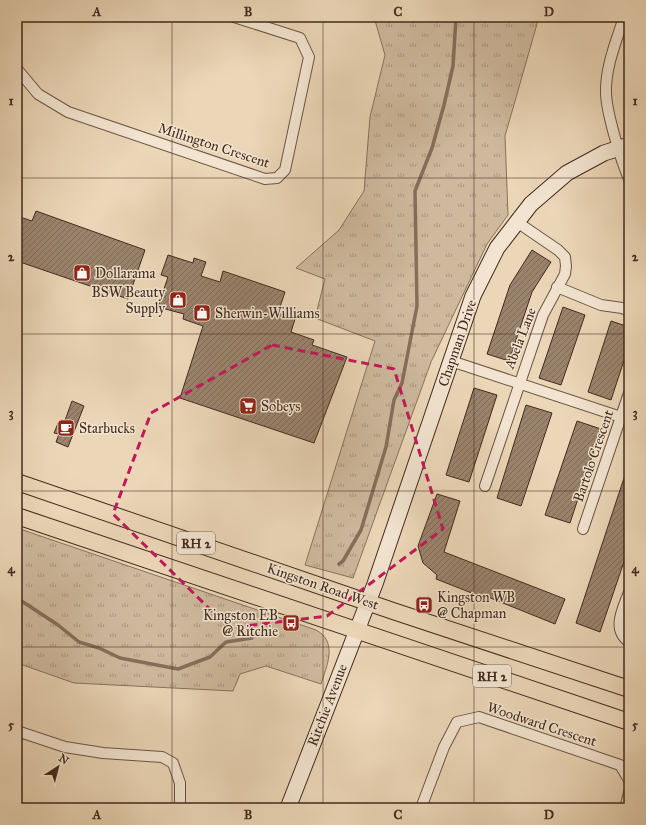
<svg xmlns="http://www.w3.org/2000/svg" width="646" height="825" font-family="'IM FELL Great Primer',serif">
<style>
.park{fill:url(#park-tufts);stroke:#88725d}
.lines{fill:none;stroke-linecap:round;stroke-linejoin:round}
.stream{stroke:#856e5a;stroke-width:3.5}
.building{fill:url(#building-hatch);stroke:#422a1d}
.street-casing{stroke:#6c5544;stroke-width:12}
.secondary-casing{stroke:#422a1d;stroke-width:17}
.primary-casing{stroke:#422a1d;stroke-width:18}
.street{stroke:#f2e4d0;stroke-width:10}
.secondary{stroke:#f2e4d0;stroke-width:15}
.primary{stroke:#ebd6b7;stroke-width:16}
.marked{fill:none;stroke:#c2185b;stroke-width:3;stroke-dasharray:8 5;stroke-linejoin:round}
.grid{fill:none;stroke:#422a1d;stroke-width:1;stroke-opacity:0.55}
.labels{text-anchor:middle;stroke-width:3;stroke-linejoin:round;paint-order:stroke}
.shield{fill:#f2e4d0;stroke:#776253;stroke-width:1}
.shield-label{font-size:13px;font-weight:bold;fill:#422a1d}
.street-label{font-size:14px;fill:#422a1d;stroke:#f2e4d0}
.poi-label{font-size:14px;fill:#422a1d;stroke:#f2e4d0;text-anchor:start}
.neatline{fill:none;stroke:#422a1d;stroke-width:1.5}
.grid-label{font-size:13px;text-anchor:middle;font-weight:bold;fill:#422a1d}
</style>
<defs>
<pattern id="park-tufts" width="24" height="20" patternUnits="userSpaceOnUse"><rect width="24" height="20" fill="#ceb99d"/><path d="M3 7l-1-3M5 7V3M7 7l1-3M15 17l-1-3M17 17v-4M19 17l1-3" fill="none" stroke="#a9977f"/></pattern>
<pattern id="building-hatch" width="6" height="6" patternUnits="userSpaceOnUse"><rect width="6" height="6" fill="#9a836d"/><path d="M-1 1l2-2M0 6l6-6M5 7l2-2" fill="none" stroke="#7f6b59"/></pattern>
</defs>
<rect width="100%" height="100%" fill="#ebd6b7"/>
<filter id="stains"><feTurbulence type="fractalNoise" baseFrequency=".005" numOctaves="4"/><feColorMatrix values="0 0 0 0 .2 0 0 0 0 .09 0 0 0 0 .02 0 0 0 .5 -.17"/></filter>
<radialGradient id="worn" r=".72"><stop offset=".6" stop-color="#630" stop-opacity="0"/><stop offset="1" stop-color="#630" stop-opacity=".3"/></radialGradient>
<g class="park">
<path d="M374 17H539L505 136 508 215 487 244 431 362 353 578 305 565 375 341 315 318 325 279 296 268 339 230 364 191 370 117 385 55Z"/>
<path d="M17 528 316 630C338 642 327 665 321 684L266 666 240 674 233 691 74 683 17 663Z"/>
</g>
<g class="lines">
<g class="stream">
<path d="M339 564 343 561 361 530 386 447 394 400 402 383 417 306 415 191 432 148 444 105 453 66 456 17"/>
<path d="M17 598 58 625 79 642 99 648 120 658 178 669 210 657 226 642 252 638"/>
</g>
</g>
<g class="building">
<path d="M36 211 145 250 128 299 17 261V216L32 221Z"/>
<path d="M532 250 551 262 532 292 509 361 487 354 510 285Z"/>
<path d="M168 255 193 263 194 258 206 262 201 276 220 282 223 271 285 292 278 313 295 319 291 332 314 340 312 345 347 357 314 443 180 398 203 326 183 319 184 314 158 307 168 277 161 275Z"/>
<path d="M563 307 585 315 561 385 539 378Z"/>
<path d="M611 321 629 327V345L611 400 588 392Z"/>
<path d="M474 388 497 395 469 482 446 475Z"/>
<path d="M72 401 84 406 68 447 56 442 59 434 54 433 59 421 64 423Z"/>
<path d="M526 405 552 413 521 506 497 498Z"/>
<path d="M577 421 601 429 570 523 545 515Z"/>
<path d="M627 469H629V547L600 632 576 623Z"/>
<path d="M437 494 460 501 444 552 565 599 555 624 488 597 487 599 436 579 437 575 423 563 418 546Z"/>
</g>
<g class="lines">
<defs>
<g id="street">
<path d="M624 17C616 42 605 68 606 94 607 114 621 161 629 179"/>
<path d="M17 69 38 94 68 112 265 179 277 178 285 170 309 57 300 38 234 17"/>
<path d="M557 287 601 305 622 308 629 311"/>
<path d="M451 361 621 417"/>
<path d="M485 486 543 315 565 274 566 266 565 257 558 250 517 222"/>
<path d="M583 529 629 393"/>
<path d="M629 592C623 609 611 629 629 642"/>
<path d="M17 731 65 747 103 753 162 757 173 763 180 783V808"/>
<path d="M421 808 444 747 457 722 479 717 620 765 629 780"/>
<path d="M625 808 629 793"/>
</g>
<path id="secondary" d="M288 808 375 584 473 296 497 248 531 204 567 173 604 153 629 145"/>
<g id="primary">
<path d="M17 482 393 611 629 689"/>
<path d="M17 516 629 722"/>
</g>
</defs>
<use href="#street" class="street-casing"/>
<use href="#secondary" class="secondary-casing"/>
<use href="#primary" class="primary-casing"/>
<use href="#street" class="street"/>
<use href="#secondary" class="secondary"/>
<use href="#primary" class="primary"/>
</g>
<path class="marked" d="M272 345 394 369 443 529 327 616 229 628 113 514 151 413Z"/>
<path class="grid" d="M172 17V808M323 17V808M474 17V808M17 178H629M17 334H629M17 491H629M17 647H629"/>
<defs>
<symbol id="shop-square" viewBox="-11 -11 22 22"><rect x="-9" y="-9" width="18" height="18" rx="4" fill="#8f2418" stroke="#f2e4d0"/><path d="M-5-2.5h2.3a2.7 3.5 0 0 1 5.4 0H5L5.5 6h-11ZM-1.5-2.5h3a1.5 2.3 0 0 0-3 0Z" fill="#fff"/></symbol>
<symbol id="supermarket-square" viewBox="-11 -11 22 22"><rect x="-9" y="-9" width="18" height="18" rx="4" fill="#8f2418" stroke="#f2e4d0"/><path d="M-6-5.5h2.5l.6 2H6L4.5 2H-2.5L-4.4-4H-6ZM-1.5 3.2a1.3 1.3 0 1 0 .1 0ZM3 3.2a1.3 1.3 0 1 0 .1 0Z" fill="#fff"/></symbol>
<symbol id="cafe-square" viewBox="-11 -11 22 22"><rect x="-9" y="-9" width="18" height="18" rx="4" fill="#8f2418" stroke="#f2e4d0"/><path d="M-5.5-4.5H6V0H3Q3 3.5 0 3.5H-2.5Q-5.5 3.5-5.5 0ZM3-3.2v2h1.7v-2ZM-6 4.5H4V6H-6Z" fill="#fff"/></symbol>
<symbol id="bus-square" viewBox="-11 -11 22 22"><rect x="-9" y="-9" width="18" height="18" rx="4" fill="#8f2418" stroke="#f2e4d0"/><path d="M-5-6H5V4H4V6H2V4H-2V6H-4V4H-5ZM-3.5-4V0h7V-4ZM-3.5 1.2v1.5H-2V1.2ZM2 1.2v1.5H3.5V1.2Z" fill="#fff"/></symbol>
</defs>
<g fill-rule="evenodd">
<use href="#shop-square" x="72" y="263" width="20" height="20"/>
<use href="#shop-square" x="168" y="290" width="20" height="20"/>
<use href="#shop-square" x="192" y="303" width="20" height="20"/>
<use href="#supermarket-square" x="238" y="396" width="20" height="20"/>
<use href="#cafe-square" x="56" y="418" width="20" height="20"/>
<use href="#bus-square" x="414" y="595" width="20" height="20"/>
<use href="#bus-square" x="281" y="613" width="20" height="20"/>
</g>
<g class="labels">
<g class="shield">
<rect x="177" y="532" width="38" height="22" rx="3"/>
<rect x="473" y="665" width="38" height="22" rx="3"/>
</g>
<g class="shield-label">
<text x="196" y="548">RH 2</text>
<text x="492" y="681">RH 2</text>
</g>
<g class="street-label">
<text transform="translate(214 145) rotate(18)" y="5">Millington Crescent</text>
<text transform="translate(520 338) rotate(-69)" y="5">Abela Lane</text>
<text transform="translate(457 343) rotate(-71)" y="5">Chapman Drive</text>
<text transform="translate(593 456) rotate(-71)" y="5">Bartolo Crescent</text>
<text transform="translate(323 586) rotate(19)" y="5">Kingston Road West</text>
<text transform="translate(327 705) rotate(-69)" y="5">Ritchie Avenue</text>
<text transform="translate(542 724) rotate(18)" y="5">Woodward Crescent</text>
</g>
<g class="poi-label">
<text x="95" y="278">Dollarama</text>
<text x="165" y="297" text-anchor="end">BSW Beauty<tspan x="165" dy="16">Supply</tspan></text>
<text x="215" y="318">Sherwin-Williams</text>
<text x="261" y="411">Sobeys</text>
<text x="79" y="433">Starbucks</text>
<text x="437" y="602">Kingston WB<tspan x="437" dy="16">@ Chapman</tspan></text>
<text x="278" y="620" text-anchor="end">Kingston EB<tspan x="278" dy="16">@ Ritchie</tspan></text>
</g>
</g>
<rect width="646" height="825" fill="none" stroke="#ebd6b7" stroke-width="44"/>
<g transform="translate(58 767) rotate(36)" stroke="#f2e4d0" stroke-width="3" paint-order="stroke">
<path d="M0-3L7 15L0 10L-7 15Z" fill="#422a1d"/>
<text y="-6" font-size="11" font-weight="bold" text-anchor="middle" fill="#422a1d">N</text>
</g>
<rect x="22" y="22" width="602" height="781" class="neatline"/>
<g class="grid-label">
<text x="97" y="16">A</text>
<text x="248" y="16">B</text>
<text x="398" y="16">C</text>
<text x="549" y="16">D</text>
<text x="11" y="105">1</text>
<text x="635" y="105">1</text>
<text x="11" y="261">2</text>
<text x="635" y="261">2</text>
<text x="11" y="417">3</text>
<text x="635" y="417">3</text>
<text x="11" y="573">4</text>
<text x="635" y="573">4</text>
<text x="11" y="729">5</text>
<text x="635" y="729">5</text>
<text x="97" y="819">A</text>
<text x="248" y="819">B</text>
<text x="398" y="819">C</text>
<text x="549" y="819">D</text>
</g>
<rect width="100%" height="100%" filter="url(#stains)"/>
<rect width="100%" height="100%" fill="url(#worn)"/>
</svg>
